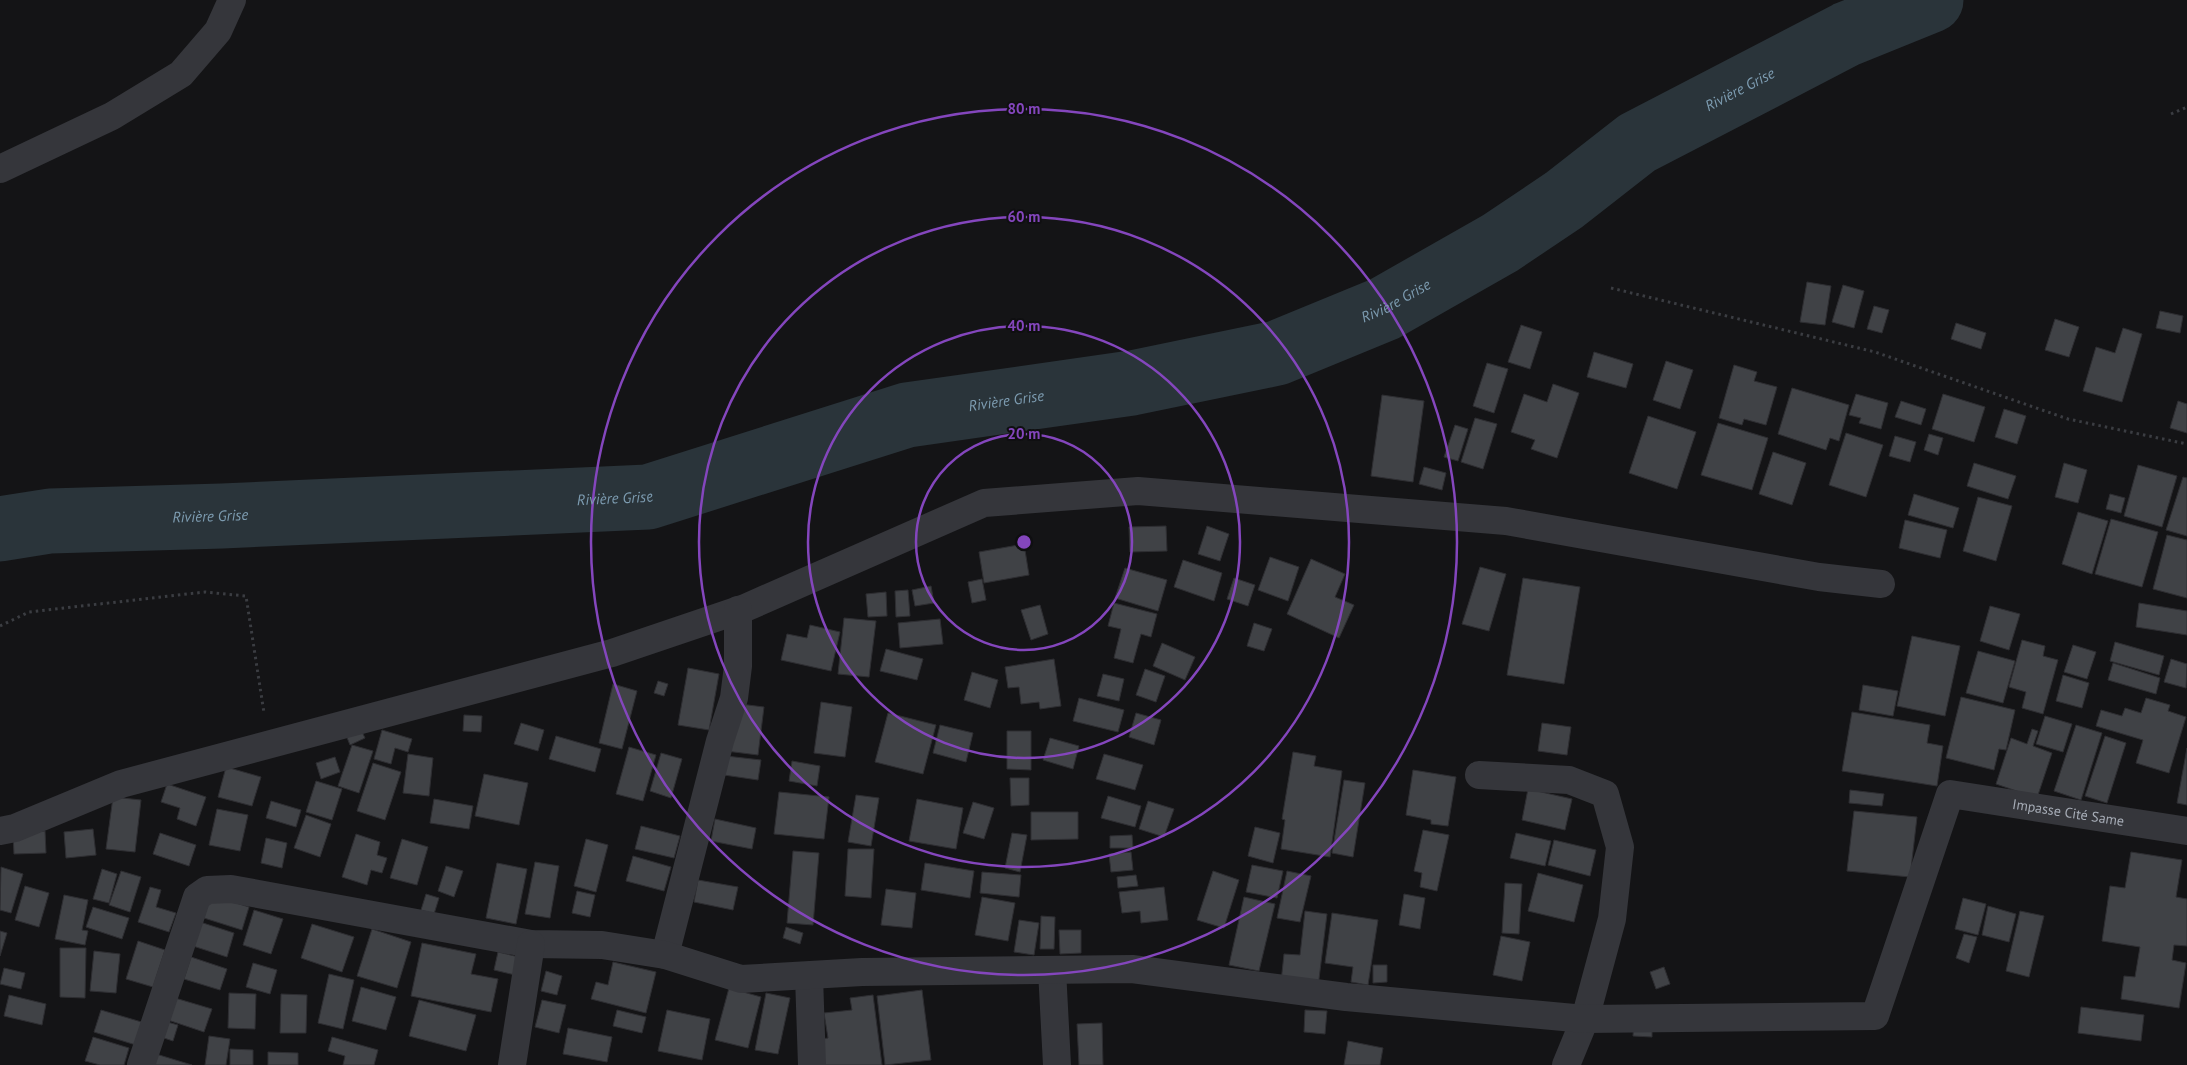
<svg xmlns="http://www.w3.org/2000/svg" width="2187" height="1065" font-family="'PT Sans',sans-serif">
<style>
.lines{fill:none;stroke-linecap:round;stroke-linejoin:round}
.river{stroke:#2a343a;stroke-width:65}
.building{fill:#404246;stroke:#2e2e32}
.path{stroke:#3b3d42;stroke-width:3;stroke-dasharray:2.5 4;stroke-linecap:butt}
.minor{stroke:#35363b;stroke-width:28}
.ring{fill:none;stroke:#8446bd;stroke-width:2.5}
.labels{text-anchor:middle;stroke-width:4;stroke-linejoin:round;paint-order:stroke}
.street-label{font-size:14px;fill:#a6acb6;stroke:#0f0f11}
.water-label{font-size:15px;font-style:italic;fill:#7d9cb1;stroke:#0f0f11}
.centre{fill:#8446bd;stroke:#0f0f11;stroke-width:2.5}
.ring-label{font-size:15px;text-anchor:middle;font-weight:bold;fill:#8446bd;stroke:#0f0f11;stroke-width:4;stroke-linejoin:round;paint-order:stroke}
</style>
<rect width="100%" height="100%" fill="#141416"/>
<g class="lines">
<path class="river" id="s1" d="M0 529 50 521 222 516 648 497 907 415 1132 383 1277 353 1384 309 1500 243 1564 200 1637 143 1847 34 1931 0"/>
</g>
<g class="building">
<path d="M1807 282 1831 286 1825 325 1800 322Z"/>
<path d="M1843 285 1864 291 1854 328 1832 322Z"/>
<path d="M1874 306 1889 310 1882 333 1867 329Z"/>
<path d="M2160 311 2183 316 2180 333 2156 328Z"/>
<path d="M2055 319 2079 327 2069 357 2045 350Z"/>
<path d="M1956 323 1986 333 1981 349 1951 339Z"/>
<path d="M1521 325 1542 332 1530 369 1508 362Z"/>
<path d="M2123 328 2142 334 2122 402 2083 391 2096 347 2115 353Z"/>
<path d="M1594 352 1633 364 1626 388 1587 377Z"/>
<path d="M1666 361 1693 370 1680 409 1653 400Z"/>
<path d="M1487 363 1508 369 1494 413 1473 406Z"/>
<path d="M1734 365 1757 372 1754 381 1777 387 1766 425 1744 419 1742 425 1719 418Z"/>
<path d="M1553 384 1579 393 1557 458 1531 449 1535 440 1511 432 1524 394 1547 402Z"/>
<path d="M1792 388 1849 405 1839 441 1830 438 1826 450 1778 434Z"/>
<path d="M1856 394 1888 403 1881 429 1859 423 1861 418 1849 415Z"/>
<path d="M1943 394 1985 407 1974 442 1932 429Z"/>
<path d="M1382 395 1424 401 1413 482 1371 476Z"/>
<path d="M1901 401 1926 409 1921 425 1895 417Z"/>
<path d="M2178 401 2187 404V433L2170 428Z"/>
<path d="M2004 409 2026 416 2017 444 1995 437Z"/>
<path d="M1648 416 1696 432 1677 489 1629 473Z"/>
<path d="M1475 418 1497 424 1483 469 1461 462Z"/>
<path d="M1718 423 1768 438 1752 490 1701 475Z"/>
<path d="M1455 425 1468 429 1458 461 1444 457Z"/>
<path d="M1846 433 1883 445 1866 497 1829 485Z"/>
<path d="M1929 434 1943 438 1938 455 1924 450Z"/>
<path d="M1895 436 1916 442 1910 462 1889 456Z"/>
<path d="M1773 452 1806 463 1792 505 1759 494Z"/>
<path d="M1974 463 2016 476 2008 499 1967 486Z"/>
<path d="M2064 463 2087 470 2078 503 2055 497Z"/>
<path d="M2138 465 2177 476 2162 527 2124 516Z"/>
<path d="M1424 467 1446 473 1442 490 1419 484Z"/>
<path d="M2183 477 2187 478V536L2166 530Z"/>
<path d="M1914 494 1959 508 1953 528 1908 515Z"/>
<path d="M2110 494 2125 498 2121 513 2106 509Z"/>
<path d="M1978 497 2012 506 1996 561 1963 551Z"/>
<path d="M2078 512 2108 521 2092 574 2062 564Z"/>
<path d="M2111 519 2158 532 2142 587 2095 574Z"/>
<path d="M1905 520 1947 530 1940 558 1899 548Z"/>
<path d="M1166 526 1167 551 1130 552 1129 527Z"/>
<path d="M1207 526 1229 534 1220 561 1198 554Z"/>
<path d="M2167 535 2187 540V598L2153 589Z"/>
<path d="M1024 544 1029 575 984 583 979 552Z"/>
<path d="M1270 557 1299 567 1288 601 1258 590Z"/>
<path d="M1311 559 1345 574 1335 597 1354 605 1339 638 1287 614Z"/>
<path d="M1183 560 1222 573 1214 601 1174 587Z"/>
<path d="M1480 567 1506 574 1489 631 1462 624Z"/>
<path d="M1125 568 1167 580 1158 611 1115 598Z"/>
<path d="M1234 578 1255 585 1248 606 1227 599Z"/>
<path d="M1523 578 1580 587 1564 684 1507 675Z"/>
<path d="M982 579 986 600 972 603 968 582Z"/>
<path d="M931 586 934 603 915 606 912 590Z"/>
<path d="M908 590 910 616 896 617 895 591Z"/>
<path d="M886 592 887 616 868 617 866 594Z"/>
<path d="M1114 603 1157 614 1151 637 1141 634 1133 663 1114 658 1121 629 1108 626Z"/>
<path d="M2139 603 2187 611V635L2136 627Z"/>
<path d="M1040 605 1048 634 1031 640 1021 610Z"/>
<path d="M1990 606 2020 614 2009 650 1980 641Z"/>
<path d="M844 618 876 621 869 677 838 674Z"/>
<path d="M940 619 943 644 900 648 898 623Z"/>
<path d="M1254 623 1272 629 1264 651 1247 646Z"/>
<path d="M810 625 840 632 831 671 781 660 787 634 807 638Z"/>
<path d="M1912 636 1960 646 1945 716 1897 706Z"/>
<path d="M2022 640 2045 646 2043 656 2058 660 2043 714 2022 708 2026 692 2009 687Z"/>
<path d="M2115 642 2164 656 2159 675 2110 661Z"/>
<path d="M1162 643 1195 657 1185 680 1153 666Z"/>
<path d="M2073 645 2096 652 2087 679 2064 672Z"/>
<path d="M886 649 923 659 917 680 880 671Z"/>
<path d="M1978 651 2015 661 2003 703 1966 693Z"/>
<path d="M1054 659 1061 706 1040 709 1039 702 1021 704 1019 687 1008 688 1005 667Z"/>
<path d="M2171 659 2187 664 2186 688 2164 682Z"/>
<path d="M2113 663 2160 678 2156 694 2108 680Z"/>
<path d="M688 668 719 674 709 730 678 725Z"/>
<path d="M1145 669 1165 676 1156 702 1136 695Z"/>
<path d="M972 672 998 680 990 708 964 700Z"/>
<path d="M1103 674 1124 679 1119 701 1097 696Z"/>
<path d="M2063 675 2089 683 2082 708 2056 701Z"/>
<path d="M658 681 668 684 664 696 654 693Z"/>
<path d="M613 684 637 691 622 749 599 743Z"/>
<path d="M1863 685 1898 691 1893 716 1859 710Z"/>
<path d="M1961 697 2015 710 2006 750 1999 749 1994 770 1946 758Z"/>
<path d="M1079 698 1124 710 1118 732 1073 721Z"/>
<path d="M2146 698 2170 705 2168 711 2186 717 2169 773 2136 763 2143 740 2096 726 2101 710 2122 716 2125 708 2141 713Z"/>
<path d="M821 702 852 707 845 757 814 753Z"/>
<path d="M740 704 764 707 758 755 726 751Z"/>
<path d="M1852 712 1930 725 1927 743 1943 746 1937 786 1842 771Z"/>
<path d="M888 713 936 725 923 774 875 762Z"/>
<path d="M1136 713 1161 720 1154 745 1129 737Z"/>
<path d="M464 715 482 716 481 732 463 731Z"/>
<path d="M2045 716 2072 724 2063 752 2036 744Z"/>
<path d="M521 723 544 730 538 751 514 744Z"/>
<path d="M1542 723 1571 727 1567 755 1538 751Z"/>
<path d="M940 725 973 733 966 762 933 753Z"/>
<path d="M2076 725 2102 733 2081 800 2054 791Z"/>
<path d="M360 728 365 738 350 745 346 735Z"/>
<path d="M2032 729 2038 731 2033 746 2052 753 2037 798 1996 784 2011 738 2027 744Z"/>
<path d="M382 730 412 739 408 752 395 748 391 764 374 759Z"/>
<path d="M1007 731H1031V770L1007 769Z"/>
<path d="M556 736 601 749 595 772 549 759Z"/>
<path d="M2105 736 2126 743 2107 803 2085 796Z"/>
<path d="M1050 738 1079 746 1073 769 1043 760Z"/>
<path d="M352 745 373 751 359 793 338 786Z"/>
<path d="M629 747 656 755 643 801 616 794Z"/>
<path d="M2187 748V805L2177 803Z"/>
<path d="M1293 752 1316 756 1314 766 1342 771 1330 857 1281 849 1285 820 1282 819Z"/>
<path d="M661 753 682 759 671 798 650 791Z"/>
<path d="M408 754 433 758 429 796 403 793Z"/>
<path d="M1104 754 1143 765 1135 790 1096 779Z"/>
<path d="M726 756 761 760 758 780 724 775Z"/>
<path d="M335 757 340 772 321 779 316 763Z"/>
<path d="M792 761 820 766 817 786 789 781Z"/>
<path d="M373 763 401 772 385 820 357 811Z"/>
<path d="M226 767 261 777 252 806 218 797Z"/>
<path d="M1413 770 1456 777 1448 826 1431 824V820L1406 815Z"/>
<path d="M484 774 528 783 519 825 475 816Z"/>
<path d="M1010 778H1029V805L1011 806Z"/>
<path d="M1344 780 1365 783 1353 857 1332 853Z"/>
<path d="M316 781 342 789 332 820 306 812Z"/>
<path d="M167 784 206 797 196 826 177 819 180 808 161 802Z"/>
<path d="M1528 789 1572 799 1565 830 1522 820Z"/>
<path d="M1850 790 1884 794 1882 806 1849 803Z"/>
<path d="M779 792 829 797 824 839 774 834Z"/>
<path d="M856 795 879 798 871 846 848 842Z"/>
<path d="M1108 796 1141 806 1135 827 1101 818Z"/>
<path d="M113 797 141 800 135 852 106 849Z"/>
<path d="M434 799 473 806 469 829 430 823Z"/>
<path d="M917 799 963 808 956 849 909 841Z"/>
<path d="M271 801 301 810 296 827 266 818Z"/>
<path d="M1148 801 1174 809 1164 837 1139 829Z"/>
<path d="M973 802 994 808 984 839 963 833Z"/>
<path d="M217 809 248 815 240 851 209 845Z"/>
<path d="M1854 811 1917 817 1910 877 1847 871Z"/>
<path d="M1031 812H1078V839L1031 840Z"/>
<path d="M306 815 331 824 320 857 294 848Z"/>
<path d="M715 819 756 828 752 849 711 841Z"/>
<path d="M641 826 680 836 674 858 635 849Z"/>
<path d="M1255 827 1280 833 1273 863 1248 856Z"/>
<path d="M93 829 96 855 66 858 64 832Z"/>
<path d="M1423 830 1449 835 1437 891 1420 887 1422 873 1414 871Z"/>
<path d="M45 831 46 853 14 854 13 834Z"/>
<path d="M160 833 196 845 189 866 153 854Z"/>
<path d="M1012 833 1027 835 1020 872 1005 868Z"/>
<path d="M1516 833 1551 841 1545 866 1510 858Z"/>
<path d="M356 834 380 842 377 855 387 858 382 873 371 870 367 885 342 877Z"/>
<path d="M1132 835 1133 848H1110V836Z"/>
<path d="M266 838 287 843 282 868 261 863Z"/>
<path d="M402 839 428 847 417 885 390 878Z"/>
<path d="M586 839 608 845 596 892 574 886Z"/>
<path d="M1554 840 1596 850 1590 876 1548 865Z"/>
<path d="M848 849H874L871 898 845 896Z"/>
<path d="M793 851 819 853 813 925 787 923Z"/>
<path d="M1131 852 1133 870 1111 872 1109 854Z"/>
<path d="M2131 852 2182 860 2176 897 2187 899V946L2174 945 2172 960 2186 963 2179 1008 2121 999 2124 976 2135 977 2140 947 2102 941 2110 886 2125 888Z"/>
<path d="M633 856 671 867 664 891 626 881Z"/>
<path d="M535 862 559 866 550 918 525 914Z"/>
<path d="M497 863 527 869 516 924 486 918Z"/>
<path d="M925 863 974 871 970 898 921 890Z"/>
<path d="M1252 865 1283 871 1277 898 1246 892Z"/>
<path d="M446 866 463 871 454 897 438 891Z"/>
<path d="M1 867 23 874 11 913 0 910Z"/>
<path d="M102 869 117 874 109 903 93 899Z"/>
<path d="M121 871 141 877 130 912 109 905Z"/>
<path d="M1213 871 1239 880 1224 928 1197 920Z"/>
<path d="M1287 871 1311 876 1300 922 1277 918Z"/>
<path d="M982 872 1021 875 1019 897 980 893Z"/>
<path d="M1538 873 1583 885 1574 922 1528 911Z"/>
<path d="M1136 875 1138 886 1118 888 1117 877Z"/>
<path d="M698 880 738 887 733 910 694 902Z"/>
<path d="M1505 883 1522 884 1519 934 1502 933Z"/>
<path d="M25 886 49 893 39 927 15 920Z"/>
<path d="M150 887 161 890 156 907 176 913 169 932 138 922Z"/>
<path d="M1164 887 1168 920 1141 923 1140 911 1122 913 1119 892Z"/>
<path d="M886 889 916 893 912 928 881 925Z"/>
<path d="M577 891 595 895 590 917 572 913Z"/>
<path d="M426 894 439 898 434 914 421 910Z"/>
<path d="M1404 894 1425 898 1420 929 1399 925Z"/>
<path d="M64 895 88 900 82 930 88 931 85 945 55 939Z"/>
<path d="M210 895 249 907 242 930 204 918Z"/>
<path d="M982 897 1015 903 1008 941 975 935Z"/>
<path d="M1244 897 1275 904 1259 971 1229 965Z"/>
<path d="M1963 898 1986 904 1978 935 1955 929Z"/>
<path d="M1988 906 2016 914 2009 942 1982 935Z"/>
<path d="M93 907 129 918 122 939 86 927Z"/>
<path d="M254 910 283 919 271 954 243 945Z"/>
<path d="M1305 911 1327 914 1318 987 1281 982 1284 954 1300 955Z"/>
<path d="M2020 911 2044 916 2029 977 2006 971Z"/>
<path d="M1332 913 1378 920 1368 985 1351 982 1353 967 1325 963Z"/>
<path d="M1041 916 1055 917 1054 949H1040Z"/>
<path d="M1019 920 1039 923 1034 955 1014 952Z"/>
<path d="M200 922 234 933 227 957 193 946Z"/>
<path d="M312 924 354 937 342 972 301 958Z"/>
<path d="M786 927 803 933 800 944 783 938Z"/>
<path d="M372 929 411 942 397 988 357 976Z"/>
<path d="M1059 930H1081V953L1060 954Z"/>
<path d="M0 931 7 933 0 956Z"/>
<path d="M1964 934 1977 937 1969 963 1956 958Z"/>
<path d="M1501 936 1530 942 1522 981 1493 975Z"/>
<path d="M138 941 165 950 153 987 126 979Z"/>
<path d="M422 943 476 954 471 974 498 979 491 1012 411 996Z"/>
<path d="M60 948H86L85 998 60 997Z"/>
<path d="M94 951 120 954 116 993 90 991Z"/>
<path d="M498 952 519 957 515 975 494 970Z"/>
<path d="M191 957 227 969 220 990 184 979Z"/>
<path d="M613 962 656 972 646 1013 591 999 596 982 608 985Z"/>
<path d="M253 963 277 970 270 994 246 987Z"/>
<path d="M1373 965H1387V982L1373 983Z"/>
<path d="M1664 967 1670 984 1656 989 1650 972Z"/>
<path d="M4 968 25 973 21 989 0 984Z"/>
<path d="M546 971 562 976 557 995 541 991Z"/>
<path d="M329 974 354 980 343 1029 318 1023Z"/>
<path d="M361 987 396 997 386 1030 352 1021Z"/>
<path d="M729 988 761 997 748 1048 715 1040Z"/>
<path d="M922 990 931 1060 885 1065 877 996Z"/>
<path d="M229 993 256 994 255 1029 228 1028Z"/>
<path d="M766 993 790 998 778 1054 755 1050Z"/>
<path d="M281 994 307 995 306 1033H280Z"/>
<path d="M9 995 46 1004 42 1025 4 1016Z"/>
<path d="M873 995 882 1065H824L821 1039 828 1038 824 1013 852 1010 850 998Z"/>
<path d="M175 998 212 1009 204 1032 168 1020Z"/>
<path d="M419 1000 476 1015 466 1051 409 1036Z"/>
<path d="M542 1000 566 1005 559 1033 535 1027Z"/>
<path d="M2081 1007 2144 1015 2141 1041 2078 1033Z"/>
<path d="M101 1010 145 1023 139 1046 94 1032Z"/>
<path d="M617 1010 646 1017 642 1033 613 1026Z"/>
<path d="M667 1010 710 1019 702 1060 658 1051Z"/>
<path d="M1305 1010 1327 1011 1325 1034 1304 1032Z"/>
<path d="M160 1020 178 1025 173 1041 155 1035Z"/>
<path d="M1634 1021 1652 1022V1037L1633 1036Z"/>
<path d="M1102 1023 1103 1065H1079L1077 1024Z"/>
<path d="M568 1028 612 1037 607 1062 563 1054Z"/>
<path d="M209 1036 230 1039 226 1065H205Z"/>
<path d="M93 1037 129 1048 124 1065H100L85 1061Z"/>
<path d="M332 1037 378 1050 374 1065H343L345 1056 328 1051Z"/>
<path d="M1348 1041 1383 1048 1380 1065H1344Z"/>
<path d="M230 1049 253 1050V1065H230Z"/>
<path d="M268 1052 298 1053V1065H268Z"/>
<path d="M156 1054 192 1065H152Z"/>
</g>
<g class="lines">
<g class="path">
<path d="M2171 114 2187 107"/>
<path d="M1611 288 1875 352 2068 419 2187 444"/>
<path d="M0 626 29 612 205 592 246 596 264 713"/>
</g>
<g class="minor">
<path d="M0 169 112 116 181 74 218 31 232 0"/>
<path d="M1479 775 1569 780 1605 794 1620 847 1612 919 1585 1019 1566 1065"/>
<path d="M0 831 15 828 121 784 612 653 745 608 984 503 1138 491 1506 521 1819 577 1881 584"/>
<path d="M665 955 720 741 734 698 738 666V610"/>
<path d="M1052 970 1057 1065"/>
<path d="M809 976 812 1065"/>
<path id="s2" d="M141 1065 197 897 207 890 231 889 531 944 602 945 665 955 741 979 862 972 1132 969 1346 997 1585 1019 1875 1016 1950 794 2187 831"/>
<path d="M512 1065 531 944"/>
</g>
</g>
<g class="ring">
<circle cx="1024" cy="542" r="108"/>
<circle cx="1024" cy="542" r="216"/>
<circle cx="1024" cy="542" r="325"/>
<circle cx="1024" cy="542" r="433"/>
</g>
<g class="labels">
<g class="street-label">
<text dy="5" stroke="none"><textPath href="#s2" startOffset="2224">Impasse Cité Same</textPath></text>
</g>
<g class="water-label">
<text dy="5" stroke="none"><textPath href="#s1" startOffset="1831">Rivière Grise</textPath></text>
<text dy="5" stroke="none"><textPath href="#s1" startOffset="1426">Rivière Grise</textPath></text>
<text dy="5" stroke="none"><textPath href="#s1" startOffset="1021">Rivière Grise</textPath></text>
<text dy="5" stroke="none"><textPath href="#s1" startOffset="616">Rivière Grise</textPath></text>
<text dy="5" stroke="none"><textPath href="#s1" startOffset="211">Rivière Grise</textPath></text>
</g>
</g>
<circle cx="1024" cy="542" r="8" class="centre"/>
<g class="ring-label">
<text x="1024" y="114">80 m</text>
<text x="1024" y="222">60 m</text>
<text x="1024" y="331">40 m</text>
<text x="1024" y="439">20 m</text>
</g>
</svg>
